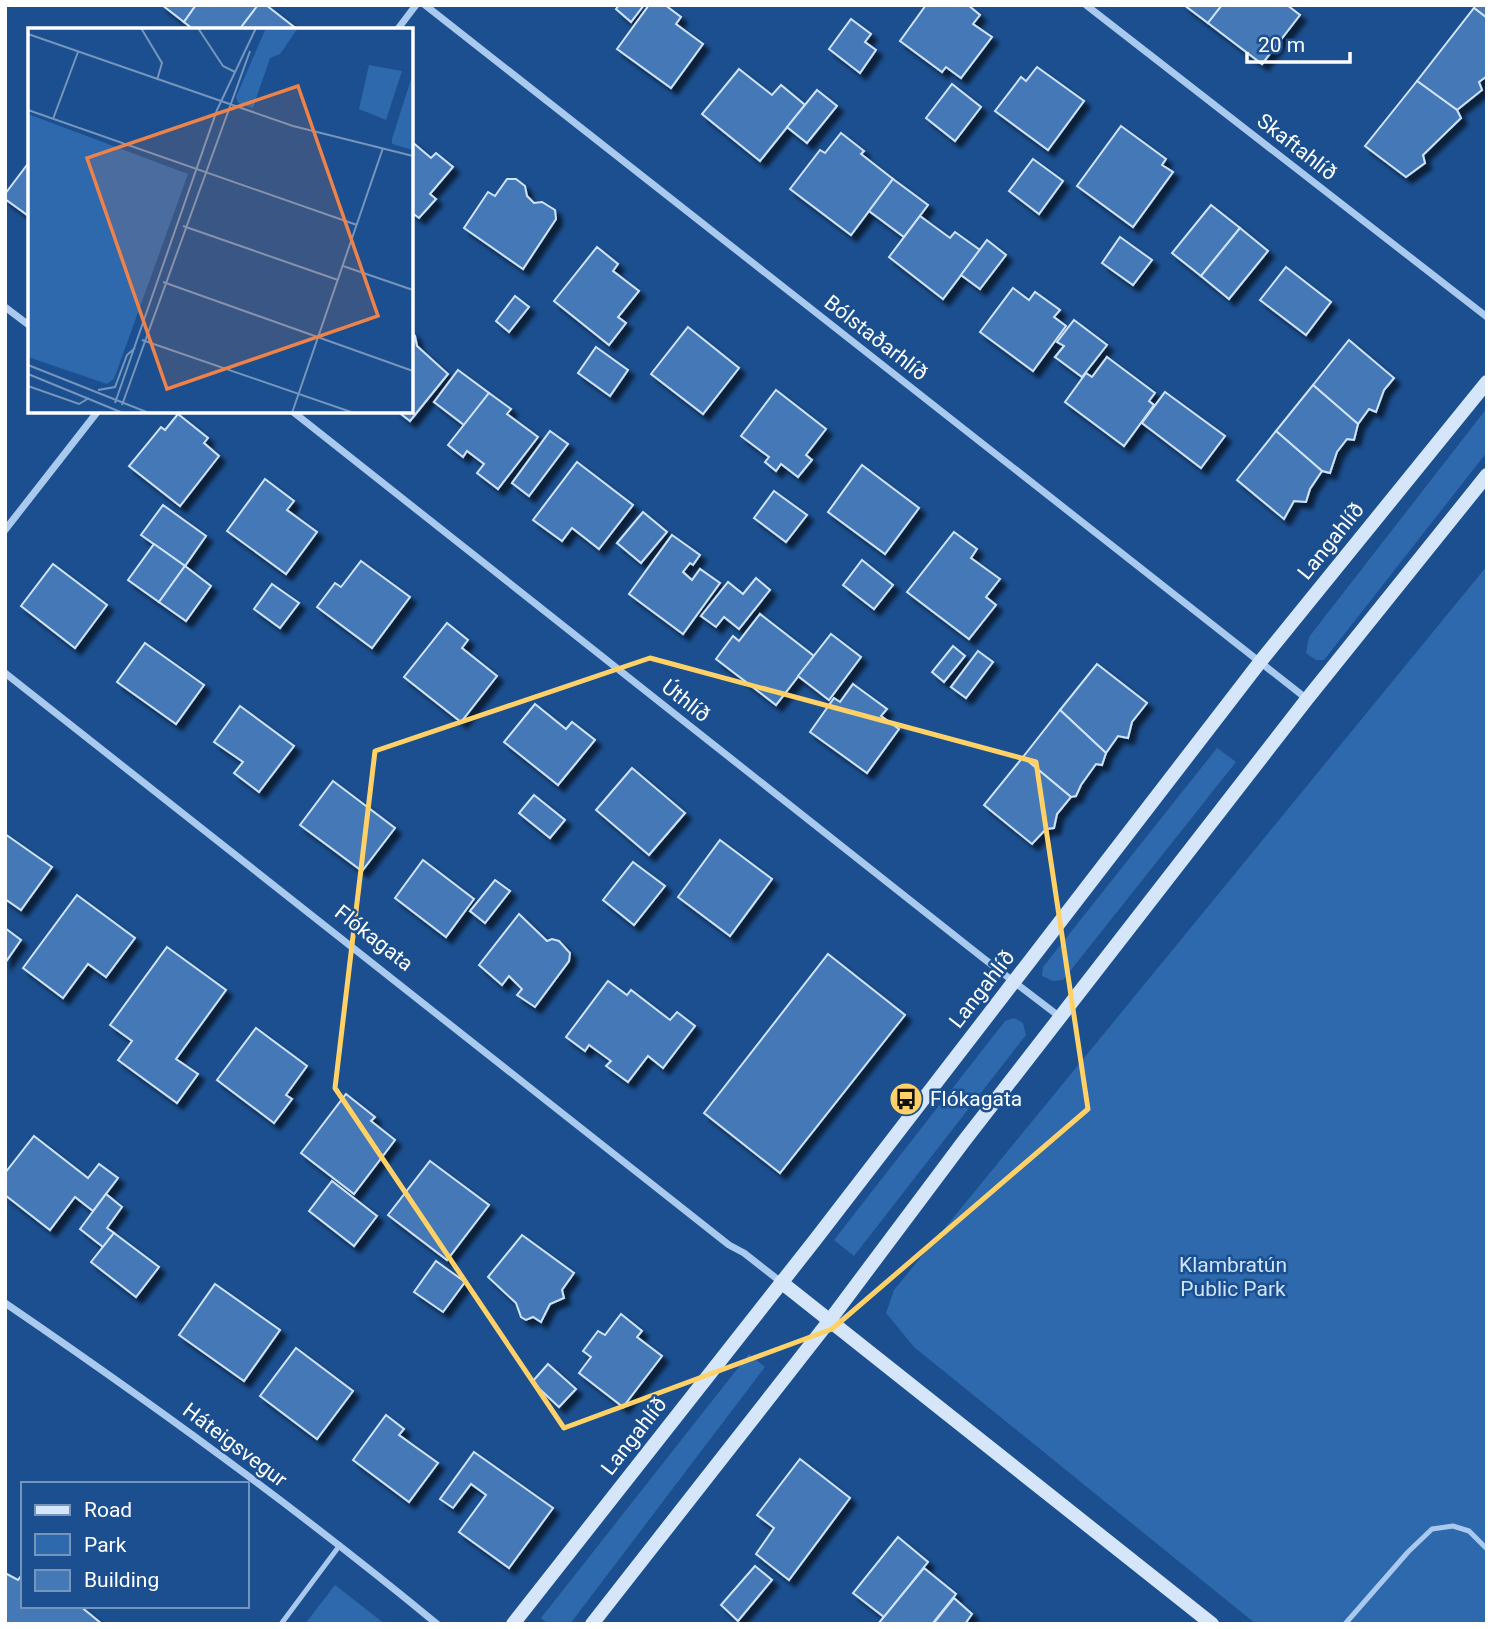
<svg xmlns="http://www.w3.org/2000/svg" width="1492" height="1629" font-family="Roboto,sans-serif">
<style>
.green{fill:#2e69ad}
.building{fill:#4478b7;stroke:#cfe3fa;stroke-width:2;filter:url(#shadow)}
.lines{fill:none;stroke-linecap:round;stroke-linejoin:round}
.lane{stroke:#a9c9ee;stroke-width:5}
.street{stroke:#a9c9ee;stroke-width:7}
.secondary{stroke:#d6e6fa;stroke-width:14}
.marked{fill:none;stroke:#ffd166;stroke-width:5;stroke-linejoin:round}
.labels{text-anchor:middle;stroke-width:5;stroke-linejoin:round;paint-order:stroke}
.street-label{font-size:21px;fill:#fff;stroke:#1b4f8f}
.poi-label{font-size:21px;fill:#fff;stroke:#1b4f8f;text-anchor:start}
.park-label{font-size:21px;fill:#cfe3fa;stroke:#1b4f8f}
.inset-road{fill:none;stroke:#7695bc;stroke-width:2}
.view{fill:#ee8249;fill-opacity:0.15;stroke:#ee8249;stroke-width:3.5}
.inset-edge{fill:none;stroke:#fff;stroke-width:3.5}
</style>
<defs>
<filter id="shadow"><feDropShadow dx="6" dy="6" stdDeviation="2" flood-color="#0009"/></filter>
</defs>
<rect width="100%" height="100%" fill="#1b4f8f"/>
<g class="green">
<path d="M1487 408V452L1324 660H1316L1306 653 1309 637Z"/>
<path d="M1487 566V1624H1256L914 1347 886 1313 894 1290Z"/>
<path d="M1217 748 1236 762 1063 980 1053 981 1042 976 1043 967Z"/>
<path d="M1014 1018 1023 1023 1026 1035 854 1256 834 1240 1005 1021Z"/>
<path d="M749 1354 765 1367 570 1624H548L541 1618Z"/>
<path d="M335 1585 385 1624H305Z"/>
</g>
<g class="building">
<path d="M162 5H196L184 22Z"/>
<path d="M196 5H258L239 30H194L184 22Z"/>
<path d="M258 5H266L298 30H239Z"/>
<path d="M619 5H644L631 22 616 9Z"/>
<path d="M649 5H665L681 17 676 24 703 44 671 88 617 49Z"/>
<path d="M926 5H968L980 15 973 24 992 37 961 78 946 67 942 72 900 41Z"/>
<path d="M1184 5H1222L1208 23Z"/>
<path d="M1222 5H1287L1300 15 1262 64 1208 23Z"/>
<path d="M1476 5H1487V18L1474 8Z"/>
<path d="M1474 8 1487 18V76L1479 82 1482 90 1457 110 1417 81Z"/>
<path d="M851 19 871 34 865 42 876 50 860 73 829 49Z"/>
<path d="M1037 67 1084 101 1048 150 995 111 1021 77 1026 81Z"/>
<path d="M739 69 772 95 781 85 805 105 760 161 702 114Z"/>
<path d="M1417 81 1457 110 1461 118 1423 155 1425 163 1406 177 1365 146Z"/>
<path d="M952 84 981 107 955 141 926 118Z"/>
<path d="M817 90 837 106 807 143 787 127Z"/>
<path d="M1121 126 1166 159 1162 165 1173 172 1133 227 1077 186Z"/>
<path d="M841 133 864 151 861 154 893 179 851 235 790 189 820 150 825 153Z"/>
<path d="M411 141 431 158 436 153 453 167 430 194 436 199 419 218 411 212Z"/>
<path d="M1033 159 1063 181 1039 214 1009 191Z"/>
<path d="M30 161V217L5 199V194Z"/>
<path d="M507 179H516L525 186 527 196 534 203 542 202 555 210 556 219 523 269 464 228 488 192 495 196Z"/>
<path d="M893 179 928 205 904 237 869 211Z"/>
<path d="M1211 205 1240 228 1201 276 1172 253Z"/>
<path d="M920 216 950 238 955 232 980 250 943 299 889 257Z"/>
<path d="M1240 228 1268 251 1229 299 1201 276Z"/>
<path d="M1120 237 1152 260 1133 285 1102 263Z"/>
<path d="M987 240 1006 255 980 289 961 275Z"/>
<path d="M597 247 618 264 613 271 639 291 618 317 626 323 609 345 554 301Z"/>
<path d="M1286 267 1331 302 1306 335 1260 300Z"/>
<path d="M1013 288 1029 300 1035 292 1060 310 1054 317 1066 326 1033 371 980 332Z"/>
<path d="M515 296 529 307 509 332 496 321Z"/>
<path d="M1074 320 1107 345 1082 377 1055 357 1064 346 1057 342Z"/>
<path d="M688 327 739 368 703 414 651 374Z"/>
<path d="M411 331 415 336 417 346 448 374 410 421 397 411H411Z"/>
<path d="M1349 340 1394 378 1384 390 1376 412 1369 409 1358 424 1313 385Z"/>
<path d="M596 347 628 370 610 396 578 373Z"/>
<path d="M1107 357 1155 393 1149 401 1154 405 1124 446 1065 402 1086 373 1092 377Z"/>
<path d="M458 370 489 393 464 425 434 402Z"/>
<path d="M1313 385 1358 424 1354 440 1347 439 1337 452 1330 473 1322 471 1276 431Z"/>
<path d="M776 390 826 429 806 455 812 460 798 477 781 464 776 471 765 462 769 457 741 436Z"/>
<path d="M1165 392 1225 436 1201 468 1142 423Z"/>
<path d="M489 393 511 409 507 414 538 437 498 489 477 473 484 464 467 451 463 457 448 445Z"/>
<path d="M178 414 208 438 204 443 219 456 180 506 129 466 161 427 165 430Z"/>
<path d="M550 431 568 444 529 496 512 483Z"/>
<path d="M1276 431 1322 471 1310 489 1306 502 1294 501 1284 519 1237 480Z"/>
<path d="M577 462 633 505 599 549 572 528 562 541 533 520Z"/>
<path d="M862 465 919 508 885 554 828 512Z"/>
<path d="M265 479 294 501 287 510 317 532 286 574 227 531Z"/>
<path d="M774 491 807 515 786 542 754 518Z"/>
<path d="M163 505 206 536 185 566 141 535Z"/>
<path d="M643 512 667 532 641 563 617 543Z"/>
<path d="M954 532 977 549 971 558 1000 579 986 597 996 605 969 639 907 592Z"/>
<path d="M672 535 700 555 693 565 690 563 683 572 692 580 700 569 720 583 683 634 629 594Z"/>
<path d="M154 544 185 566 159 602 128 580Z"/>
<path d="M862 560 893 585 874 609 843 585Z"/>
<path d="M361 561 410 597 372 648 317 607 335 583 341 587Z"/>
<path d="M53 564 107 605 75 648 21 606Z"/>
<path d="M185 566 211 586 186 621 159 602Z"/>
<path d="M756 578 770 590 739 629 724 617 716 627 701 616 728 582 743 594Z"/>
<path d="M272 584 299 603 280 628 254 609Z"/>
<path d="M760 614 814 656 776 705 716 659 733 636 739 641Z"/>
<path d="M447 623 468 640 462 648 497 676 461 722 404 677Z"/>
<path d="M831 634 861 657 829 700 798 676Z"/>
<path d="M145 643 204 685 176 724 117 682Z"/>
<path d="M953 646 965 656 944 682 932 672Z"/>
<path d="M978 651 993 662 966 698 951 687Z"/>
<path d="M1097 664 1147 703 1132 722 1128 738 1118 736 1106 753 1060 710Z"/>
<path d="M853 684 887 709 881 716 899 729 867 773 810 732 834 698 840 702Z"/>
<path d="M535 704 566 729 572 722 595 740 558 785 504 742Z"/>
<path d="M240 706 294 746 259 792 234 773 243 762 214 742Z"/>
<path d="M1060 710 1106 753 1102 765 1096 764 1081 785 1076 796 1071 797 1023 757Z"/>
<path d="M1023 757 1071 797 1057 814 1054 828 1046 829 1032 844 984 805Z"/>
<path d="M632 768 685 813 649 855 596 810Z"/>
<path d="M333 781 395 828 362 871 300 825Z"/>
<path d="M534 795 565 820 550 838 519 813Z"/>
<path d="M5 834 52 867 21 910 5 899Z"/>
<path d="M720 840 772 879 730 936 678 897Z"/>
<path d="M423 860 474 899 446 937 395 898Z"/>
<path d="M633 862 665 886 634 925 603 900Z"/>
<path d="M495 880 510 891 485 923 470 911Z"/>
<path d="M77 895 135 938 106 977 88 964 63 998 23 968Z"/>
<path d="M519 914 547 941 552 939 559 941 570 953 569 961 535 1007 517 995 522 989 509 976 502 985 479 965Z"/>
<path d="M5 928 21 940 5 963Z"/>
<path d="M167 947 226 990 176 1059 198 1074 177 1103 118 1060 132 1041 110 1025Z"/>
<path d="M828 954 905 1015 780 1173 704 1113Z"/>
<path d="M608 981 627 995 631 990 670 1020 677 1012 695 1026 663 1068 648 1056 628 1082 606 1066 611 1061 589 1045 585 1051 566 1037Z"/>
<path d="M256 1028 307 1066 286 1095 292 1099 274 1123 217 1080Z"/>
<path d="M346 1094 375 1117 371 1121 395 1140 354 1194 301 1153Z"/>
<path d="M34 1136 88 1178 99 1164 118 1178 93 1211 75 1197 50 1230 5 1195V1173Z"/>
<path d="M430 1161 489 1205 447 1260 388 1215Z"/>
<path d="M332 1181 377 1216 354 1246 309 1211Z"/>
<path d="M106 1194 122 1207 107 1228 114 1233 103 1247 80 1229Z"/>
<path d="M114 1233 159 1267 136 1297 91 1262Z"/>
<path d="M522 1235 574 1273 562 1290 564 1298 550 1304 541 1322 533 1317 526 1320 521 1317 516 1303 488 1277Z"/>
<path d="M436 1261 465 1282 443 1312 414 1292Z"/>
<path d="M215 1284 280 1330 244 1381 179 1335Z"/>
<path d="M621 1314 642 1331 637 1337 662 1356 623 1407 579 1373 591 1357 583 1351 598 1331 605 1335Z"/>
<path d="M296 1348 353 1391 317 1439 260 1396Z"/>
<path d="M548 1364 576 1389 559 1407 532 1382Z"/>
<path d="M386 1415 404 1429 399 1435 438 1463 409 1502 353 1460Z"/>
<path d="M474 1452 553 1508 509 1568 459 1532 486 1495 471 1484 453 1508 440 1499Z"/>
<path d="M800 1459 850 1498 789 1580 756 1554 774 1528 757 1515Z"/>
<path d="M898 1537 928 1562 884 1617 853 1593Z"/>
<path d="M755 1566 772 1580 738 1621 721 1605Z"/>
<path d="M924 1568 956 1594 932 1624H878Z"/>
<path d="M5 1573 18 1580 23 1573V1606H80L102 1624H5Z"/>
<path d="M954 1598 972 1614 965 1624 934 1623Z"/>
</g>
<g class="lines">
<g class="lane">
<path d="M281 1624 340 1545"/>
<path d="M1345 1624 1408 1552 1432 1529 1453 1526 1469 1531 1487 1549"/>
</g>
<g class="street">
<path d="M425 5 1307 699"/>
<path d="M1086 5 1487 317"/>
<path d="M397 30 416 5"/>
<path d="M5 307 30 326"/>
<path d="M292 411 983 958 1060 1017"/>
<path d="M5 530 98 411"/>
<path d="M5 673 729 1245 744 1253 781 1282"/>
<path d="M5 1303C153 1404 299 1510 437 1624"/>
</g>
<g class="secondary">
<path d="M781 1282 1212 1624"/>
<path d="M513 1624 815 1240 1260 662 1487 382"/>
<path d="M592 1624 830 1320 964 1141 1307 699 1487 475"/>
</g>
</g>
<path class="marked" d="M650 658 1036 762 1088 1109 832 1329 564 1428 335 1088 375 751Z"/>
<defs>
<symbol id="bus-disc" viewBox="-11 -11 22 22"><circle r="9.5" fill="#ffd166" stroke="#1b4f8f"/><path d="M-5-6H5V4H4V6H2V4H-2V6H-4V4H-5ZM-3.5-4V0h7V-4ZM-3.5 1.2v1.5H-2V1.2ZM2 1.2v1.5H3.5V1.2Z" fill="#111"/></symbol>
</defs>
<g fill-rule="evenodd">
<use href="#bus-disc" x="887" y="1080" width="38" height="38"/>
</g>
<g class="labels">
<g class="street-label">
<text transform="translate(1297 147) rotate(38)" y="7">Skaftahlíð</text>
<text transform="translate(876 338) rotate(38)" y="7">Bólstaðarhlíð</text>
<text transform="translate(1331 541) rotate(-51)" y="7">Langahlíð</text>
<text transform="translate(686 701) rotate(38)" y="7">Úthlíð</text>
<text transform="translate(374 938) rotate(38)" y="7">Flókagata</text>
<text transform="translate(982 989) rotate(-52)" y="7">Langahlíð</text>
<text transform="translate(634 1436) rotate(-52)" y="7">Langahlíð</text>
<text transform="translate(235 1445) rotate(37)" y="7">Háteigsvegur</text>
</g>
<g class="poi-label">
<text x="930" y="1106">Flókagata</text>
</g>
<g class="park-label">
<text x="1233" y="1272">Klambratún<tspan x="1233" dy="24">Public Park</tspan></text>
</g>
</g>
<g transform="translate(28 28)">
<rect width="385" height="385" fill="#1b4f8f"/>
<path d="M238 0H270L252 26 242 30 225 80 210 75 208 69ZM341 37 374 43 358 92 331 81ZM385 45V122L364 116V111ZM0 86 160 146 86 351 79 356 0 329Z" fill="#2e69ad"/>
<path class="inset-road" d="M113 0 134 35 129 52M170 0 195 38 207 44M0 6 265 98 385 128M0 82 329 197M25 91 50 24M155 198 310 252M315 238 385 262M135 254 385 343M114 312 326 385M0 337 121 385M0 346 95 385M0 358 51 376 61 370M70 362 87 359 99 327 107 320M87 375 189 82 228 0M94 377 222 23M264 385 355 120"/>
<path class="view" d="M270 58 350 288 139 361 59 130Z"/>
<rect width="385" height="385" class="inset-edge"/>
</g>
<rect width="1492" height="1629" fill="none" stroke="#ffffff" stroke-width="14"/>
<rect x="21" y="1482" width="228" height="126" fill="#1b4f8f" stroke="#7695bc" stroke-width="2"/>
<rect x="35" y="1505" width="35" height="10" fill="#d6e6fa" stroke="#7695bc" stroke-width="2"/>
<text x="84" y="1517" font-size="21" fill="#ffffff">Road</text>
<rect x="35" y="1534" width="35" height="21" fill="#2e69ad" stroke="#7695bc" stroke-width="2"/>
<text x="84" y="1552" font-size="21" fill="#ffffff">Park</text>
<rect x="35" y="1570" width="35" height="21" fill="#4478b7" stroke="#7695bc" stroke-width="2"/>
<text x="84" y="1587" font-size="21" fill="#ffffff">Building</text>
<path d="M1247 52v10h103v-10" fill="none" stroke="#ffffff" stroke-width="3.5"/>
<text x="1258" y="52" font-size="21" fill="#ffffff" stroke="#1b4f8f" stroke-width="5" paint-order="stroke">20 m</text>
</svg>
